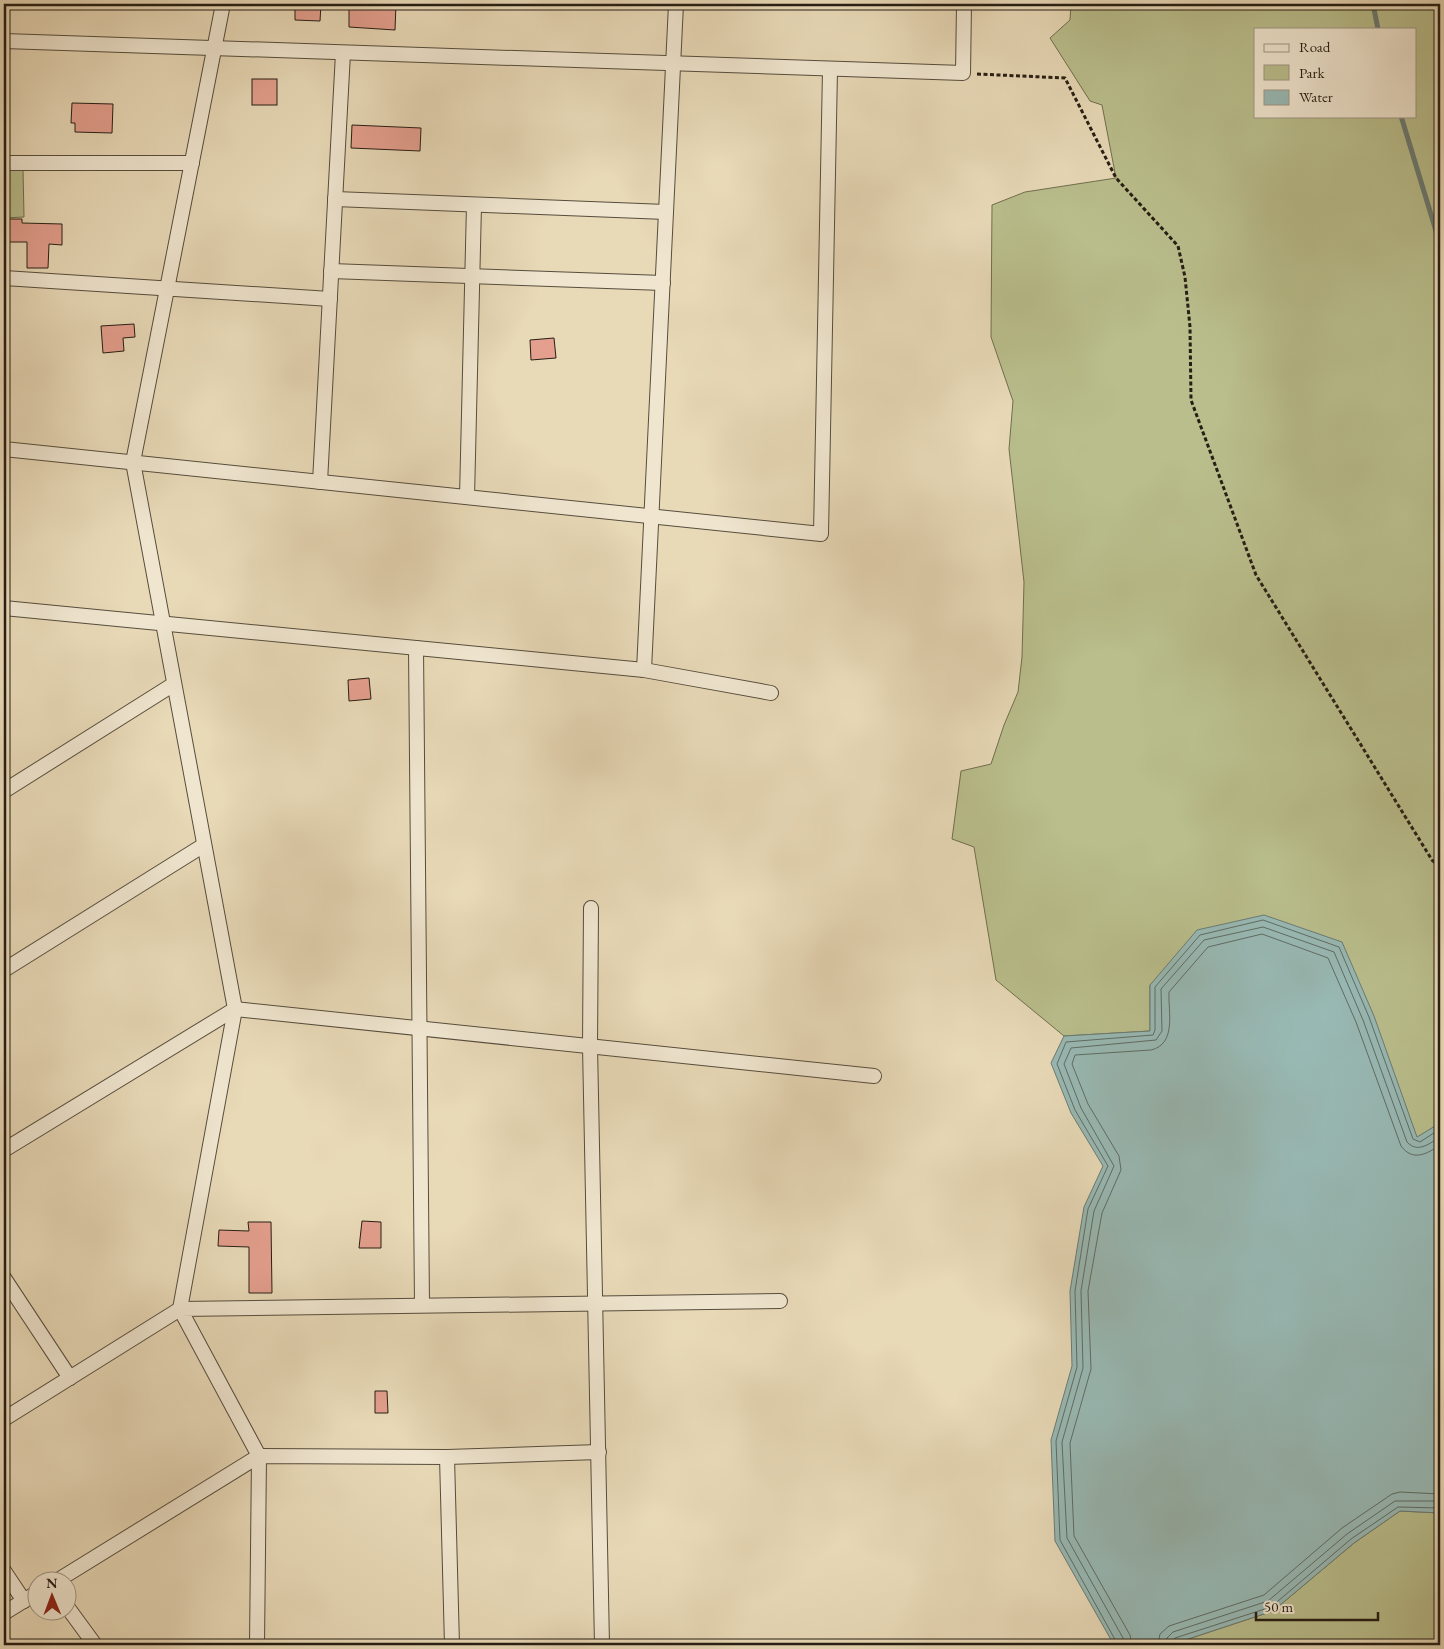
<svg xmlns="http://www.w3.org/2000/svg" width="1444" height="1649" font-family="'EB Garamond',serif">
<style>
.green{fill:#b9be8c;stroke:#706e50;fill-rule:evenodd}
.water{fill:#98b9b4;stroke:#6a7b74}
.lines{fill:none;stroke-linecap:round;stroke-linejoin:round}
.shore{stroke:#5f6c64;stroke-width:1}
.stream{stroke:#6a7b74;stroke-width:5}
.building{fill:#e49f8e;stroke:#261e14}
.minor-casing{stroke:#564d3d;stroke-width:16}
.path{stroke:#261e14;stroke-width:3;stroke-dasharray:4 2.5;stroke-linecap:butt}
.minor{stroke:#f0e6d0;stroke-width:14}
</style>
<rect width="100%" height="100%" fill="#e8d9b7"/>
<filter id="stains"><feTurbulence type="fractalNoise" baseFrequency=".004" numOctaves="4"/><feColorMatrix values="0 0 0 0 .2 0 0 0 0 .09 0 0 0 0 .02 0 0 0 .5 -.17"/></filter>
<radialGradient id="worn" r=".72"><stop offset=".6" stop-color="#630" stop-opacity="0"/><stop offset="1" stop-color="#630" stop-opacity=".3"/></radialGradient>
<g class="green">
<path d="M1071 4H1440V1123L1417 1138 1404 1104 1150 985V1031L1064 1036 996 980 974 847 952 839 961 771 991 764 1004 725 1018 692 1022 657 1024 582 1009 449 1013 401 991 337 992 205 1025 192 1116 178 1102 105 1090 101 1050 38 1070 20ZM1255 29H1415V116H1255Z"/>
<path d="M23 169 24 217 4 218V170Z"/>
<path d="M1400 1511 1440 1513V1645H1170L1273 1611 1354 1543Z"/>
</g>
<path class="water" d="M1264 915 1342 942 1374 1016 1417 1137 1440 1123V1513L1400 1511 1354 1543 1273 1611 1170 1645H1114L1055 1541 1051 1440 1072 1366 1070 1291 1084 1207 1103 1166 1071 1113 1051 1063 1064 1036 1150 1031V985L1197 930Z"/>
<g class="lines">
<g class="shore">
<path d="M1118 1645 1060 1540 1056 1441 1077 1367 1075 1291 1088 1209 1108 1166 1075 1110 1057 1064 1066 1042 1153 1035 1155 1030V987L1200 935 1263 920 1339 947 1369 1017 1413 1139 1420 1142 1440 1129"/>
<path d="M1124 1645 1123 1638 1067 1538 1062 1442 1083 1368 1081 1291 1094 1211 1114 1166 1081 1108 1064 1064 1071 1048 1156 1040 1162 1031 1161 989 1204 940 1263 927 1334 952 1363 1020 1407 1142C1418 1154 1430 1143 1440 1137"/>
<path d="M1132 1645 1130 1635 1074 1536 1070 1443 1091 1369 1088 1291 1102 1213 1121 1170 1119 1156 1088 1104 1072 1064 1075 1055 1151 1050C1177 1044 1168 1011 1169 992L1208 947 1262 934 1328 958 1356 1022 1401 1146C1413 1162 1427 1154 1440 1145"/>
<path d="M1158 1645 1160 1634 1169 1626 1264 1595 1342 1528 1392 1494 1400 1492 1440 1494"/>
<path d="M1165 1645 1167 1638 1173 1632 1268 1601 1347 1534 1395 1501H1440"/>
<path d="M1171 1645 1175 1638 1271 1607 1351 1539 1398 1507 1440 1508"/>
</g>
<g class="stream">
<path d="M1373 4 1378 29"/>
<path d="M1401 116 1440 244"/>
</g>
</g>
<g class="building">
<path d="M295 4H321L320 21 295 20Z"/>
<path d="M349 4H396L395 30 349 27Z"/>
<rect x="252" y="79" width="25" height="26"/>
<path d="M72 103 113 104 112 133 75 132V123H71Z"/>
<path d="M352 125 421 128 420 151 351 148Z"/>
<path d="M4 219H22V223L62 224V245L49 244 48 268H27V242H4Z"/>
<path d="M134 324 135 337 123 338 124 351 103 353 101 326Z"/>
<path d="M554 338 556 358 531 360 530 340Z"/>
<path d="M369 678 371 699 349 701 348 680Z"/>
<path d="M362 1221 381 1222V1248H359Z"/>
<path d="M248 1222H271L272 1293H249V1247L218 1246 219 1230 249 1231Z"/>
<path d="M375 1391H387L388 1413H375Z"/>
</g>
<g class="lines">
<defs>
<g id="minor">
<path d="M4 41 963 73 964 4"/>
<path d="M4 163H192"/>
<path d="M335 199 666 212"/>
<path d="M331 271 663 283"/>
<path d="M4 278 330 299"/>
<path d="M4 449 821 534 830 70"/>
<path d="M320 482 343 53"/>
<path d="M467 497 474 205"/>
<path d="M4 608 644 670 771 693"/>
<path d="M416 648 422 1305"/>
<path d="M644 670 676 4"/>
<path d="M4 791 174 684"/>
<path d="M591 908 590 1046 602 1645"/>
<path d="M4 970 204 845"/>
<path d="M4 1150 235 1009 874 1076"/>
<path d="M4 1278 70 1378"/>
<path d="M4 1419 180 1309 235 1009 133 462 223 4"/>
<path d="M447 1457 452 1645"/>
<path d="M4 1571 24 1601"/>
<path d="M55 1582 259 1456 447 1457 599 1452"/>
<path d="M68 1608 95 1645"/>
<path d="M4 1613 38 1592"/>
<path d="M257 1645 259 1456 180 1309 780 1301"/>
</g>
</defs>
<use href="#minor" class="minor-casing"/>
<path class="path" d="M977 74 1065 78 1116 178 1178 246 1185 277 1190 327 1191 400 1256 575 1432 860 1440 867"/>
<use href="#minor" class="minor"/>
</g>
<rect width="1444" height="1649" fill="none" stroke="#e8d9b7" stroke-width="20"/>
<rect x="5" y="5" width="1434" height="1639" fill="none" stroke="#261e14" stroke-width="2.5"/>
<rect x="10" y="10" width="1424" height="1629" fill="none" stroke="#261e14"/>
<rect x="1254" y="28" width="162" height="90" fill="#f0e6d0" stroke="#9f9685"/>
<rect x="1264" y="44" width="25" height="8" fill="#f0e6d0" stroke="#9f9685"/>
<text x="1299" y="52" font-size="15" fill="#261e14">Road</text>
<rect x="1264" y="65" width="25" height="15" fill="#b9be8c" stroke="#9f9685"/>
<text x="1299" y="78" font-size="15" fill="#261e14">Park</text>
<rect x="1264" y="90" width="25" height="15" fill="#98b9b4" stroke="#9f9685"/>
<text x="1299" y="102" font-size="15" fill="#261e14">Water</text>
<g transform="translate(52 1596) rotate(359)"><circle r="24" fill="#f0e6d0" stroke="#9f9685"/>
<path d="M0-4L9 19L0 12L-9 19Z" fill="#8f2418"/>
<text y="-8" font-size="14" font-weight="bold" text-anchor="middle" fill="#261e14">N</text>
</g>
<path d="M1256 1612v8h122v-8" fill="none" stroke="#261e14" stroke-width="2.5"/>
<text x="1264" y="1612" font-size="15" fill="#261e14" stroke="#f0e6d0" stroke-width="4" paint-order="stroke">50 m</text>
<rect width="100%" height="100%" filter="url(#stains)"/>
<rect width="100%" height="100%" fill="url(#worn)"/>
</svg>
